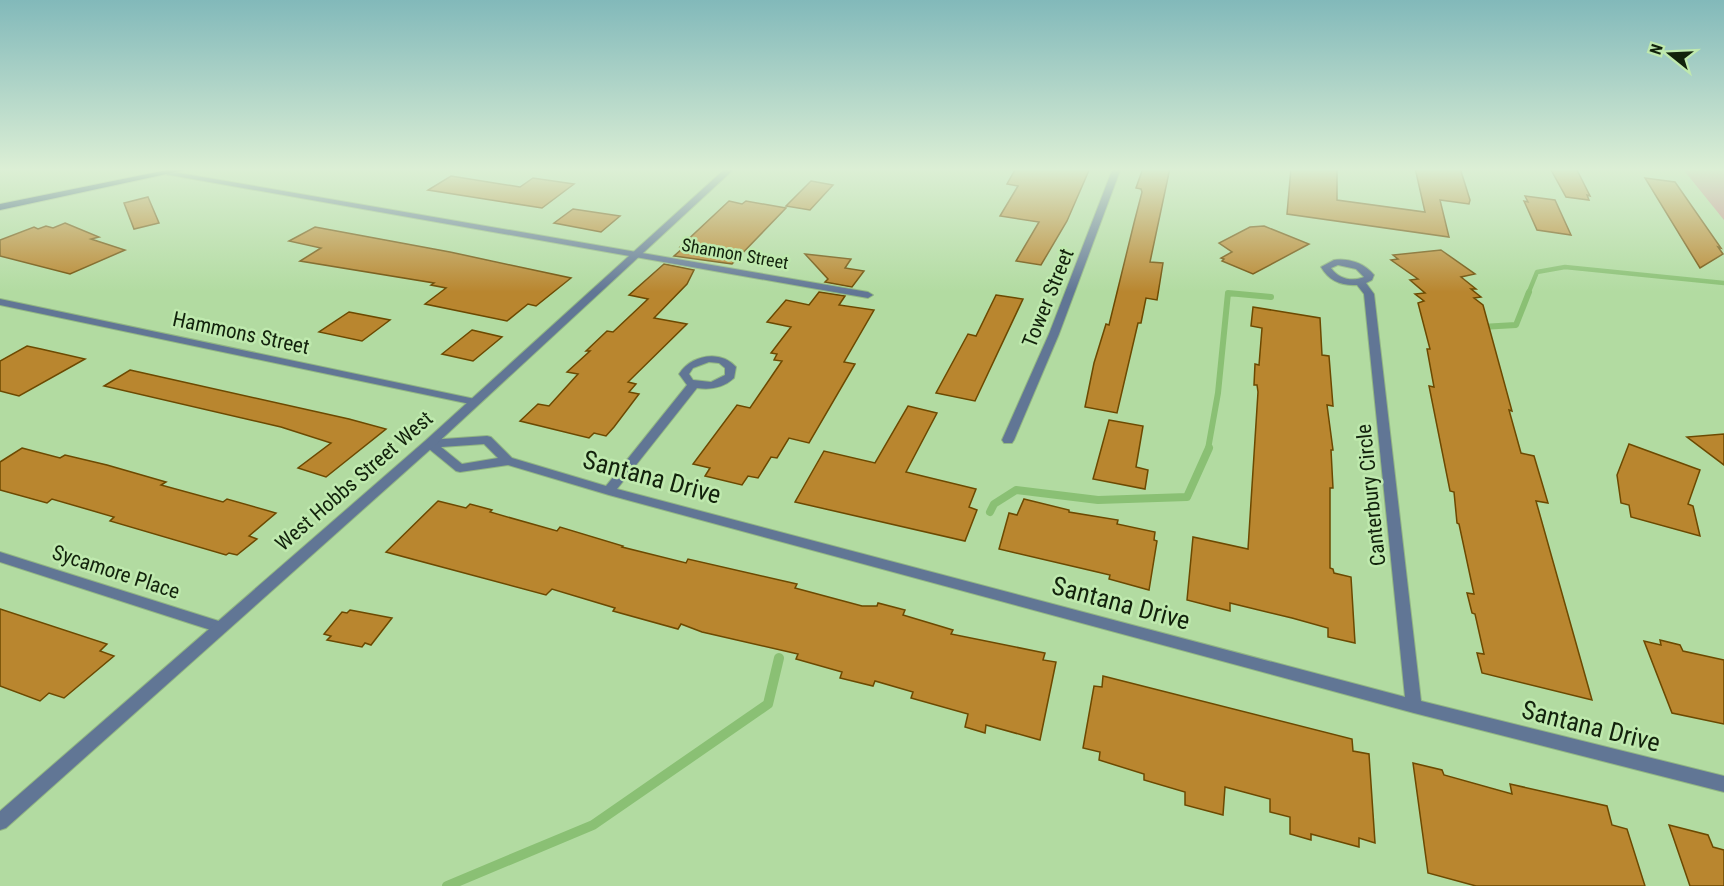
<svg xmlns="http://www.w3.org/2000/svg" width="1724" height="886" font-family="'Roboto Condensed',sans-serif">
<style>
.green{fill:#c98c8e}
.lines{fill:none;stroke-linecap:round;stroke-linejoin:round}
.stream-far3{stroke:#8ac074;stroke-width:4.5}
.stream-far2{stroke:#8ac074;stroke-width:6}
.stream-far1{stroke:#8ac074;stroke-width:8}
.stream{stroke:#8ac074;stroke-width:10}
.building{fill:#b9862f;stroke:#6c4901;stroke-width:1.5}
.minor-casing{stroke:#92b683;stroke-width:2}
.tertiary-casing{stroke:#92b683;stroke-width:2}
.secondary-casing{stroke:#92b683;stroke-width:2}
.minor{fill:#617695;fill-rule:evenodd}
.tertiary{fill:#617695;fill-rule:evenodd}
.secondary{fill:#2e4c77;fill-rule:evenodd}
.labels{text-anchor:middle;stroke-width:5;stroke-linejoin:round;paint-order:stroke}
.far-street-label{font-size:18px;fill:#12220c;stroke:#bfe9ae}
.street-label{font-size:21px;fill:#12220c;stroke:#bfe9ae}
.near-street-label{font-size:26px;fill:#12220c;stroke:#bfe9ae}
</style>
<rect width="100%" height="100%" fill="#b2dba1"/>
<path class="green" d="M1682 168H1724V220Z"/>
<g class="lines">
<g class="stream-far3">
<path d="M1228 294H1235"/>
<path d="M1528 294 1537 272 1565 267 1724 283"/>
</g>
<g class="stream-far2">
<path d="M1481 327 1516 325 1529 292"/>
<path d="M1208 449 1218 393 1228 293 1271 297"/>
</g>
<path class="stream-far1" d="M990 512 994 504 1016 490 1098 500 1187 497 1209 448"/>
<path class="stream" d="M447 886 593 825 768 704 779 658"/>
</g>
<g class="building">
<path d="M1016 168H1090L1067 221 1041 265 1016 261 1039 222 1000 216 1018 186 1007 184Z"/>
<path d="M1143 168H1170L1150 262 1163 263 1157 300 1146 298 1141 323H1138L1117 413 1085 407 1094 363 1106 324 1109 325 1134 223 1142 192 1141 189 1136 188Z"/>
<path d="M1291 168H1335L1337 170V200L1425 212 1415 168H1460L1470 200 1469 204 1440 200 1449 237 1287 214Z"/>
<path d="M1550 168H1576L1590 196 1587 195 1589 200 1566 197Z"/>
<path d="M451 176 520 187 533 178 574 184 542 208 428 190Z"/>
<path d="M1645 178 1675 182 1721 248 1718 247 1723 254 1700 268Z"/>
<path d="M811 181 833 185 810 210 786 206Z"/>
<path d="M1525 196 1555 200 1571 235 1537 230 1524 201 1528 202Z"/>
<path d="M148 197 159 223 134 229 124 203Z"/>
<path d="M729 201 742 204 746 201 786 208 732 264 674 256 683 248 680 247Z"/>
<path d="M573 209 620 216 601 232 554 223Z"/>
<path d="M65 223 99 237 91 239 125 250 70 274 0 256V240L34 227 38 229 46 226 53 228Z"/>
<path d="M1264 226 1309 244 1253 274 1222 261 1224 259 1221 258 1232 252 1219 243 1250 227Z"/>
<path d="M315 227 450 252 571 278 536 306 528 304 507 321 425 304 446 288 431 285 434 283 300 261 321 248 289 241Z"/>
<path d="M1441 250 1475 274 1461 277 1476 289H1471L1481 297 1474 298 1483 305 1512 411 1509 410 1521 453 1534 456 1548 503 1536 501 1592 700 1482 673 1477 653 1484 654 1475 614 1472 613 1467 593 1474 594 1459 524 1457 523 1454 492 1450 491 1429 386 1434 387 1427 349H1430L1418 303 1424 301 1415 294 1425 293 1410 280 1418 279 1391 260 1398 259 1393 255Z"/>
<path d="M805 254 851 259 845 268 864 271 852 287 825 282 828 279Z"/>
<path d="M664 264 694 270 687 284 654 318 687 324 628 382 636 384 629 392 639 394 614 427 606 436 594 433 589 438 520 421 538 404 549 406 578 374 567 372 590 351H586L607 331 613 332 648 299 629 295Z"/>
<path d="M819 292 845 296 839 305 874 310 844 362 855 364 809 443 789 438 777 458 771 457 758 478 748 476 742 485 705 476 710 468 693 464 737 405 750 408 782 361 774 360 777 354 771 353 791 327 767 322 786 300 809 305Z"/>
<path d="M996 295 1023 299 975 401 936 393 968 334 976 336Z"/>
<path d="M1253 307 1320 318 1322 355 1329 356 1333 406 1327 405 1333 450H1331L1333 488H1330V568L1333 569 1334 573 1351 577 1355 643 1328 637V628L1292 618 1230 603V611L1187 600 1193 537 1248 549 1258 392 1257 385H1254L1255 364 1259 365 1262 328 1251 326Z"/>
<path d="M349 312 390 320 362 341 319 332Z"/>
<path d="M472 330 502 337 473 361 442 354Z"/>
<path d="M27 346 41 349 85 359 19 396 0 391V361Z"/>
<path d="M130 370 349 419 386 429 326 477 298 468 331 443 281 427 104 386Z"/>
<path d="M908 406 937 413 906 472 976 489 969 507 977 510 965 541 795 502 824 451 875 463Z"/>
<path d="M1109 420 1143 426 1136 467 1148 470 1145 489 1093 479Z"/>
<path d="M1724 434V465L1687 437Z"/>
<path d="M1629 444 1700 470 1688 504 1693 506 1700 536 1631 517 1629 505 1621 503 1617 475Z"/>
<path d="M22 448 60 458 65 455 107 465 166 482 161 485 223 502 227 499 276 513 249 536 257 539 237 555 229 553 226 555 110 521 114 517 52 499 47 503 0 490V462Z"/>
<path d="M1024 499 1069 510V512L1118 520 1117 524 1155 532 1154 540 1157 541 1149 590 1109 579 1110 575 1093 571 999 549 1009 513 1017 515Z"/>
<path d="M438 501 466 508 470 504 492 510 490 512 557 531 560 527 623 546 622 547 686 563 688 559 797 584 795 588 862 606H877L878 603 905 610 903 615 953 630 951 634 1045 653 1043 660 1056 662 1040 740 986 725 985 733 965 727 968 714 911 698 913 692 875 681 873 686 840 678 842 672 796 659 798 654 702 632 681 624 678 629 613 611 615 608 552 589 546 595 386 552Z"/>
<path d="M0 609 107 644 100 651 114 656 64 698 49 693 40 701 0 686Z"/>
<path d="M350 610 392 618 371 645 365 643 362 647 327 640 331 636 324 634 342 612 347 613Z"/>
<path d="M1660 640 1680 645 1683 651 1724 660V724L1672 713 1644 641 1661 645Z"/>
<path d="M1103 676 1352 739 1353 751 1369 754 1375 843 1359 838V847L1311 834V840L1290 834V817L1270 812V799L1225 787 1223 815 1185 805V792L1144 780V774L1099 760 1100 752 1083 748 1094 686 1102 687Z"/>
<path d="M1413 763 1442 770 1444 775 1512 794 1510 784 1607 806 1612 825 1627 829 1645 886H1476L1428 873Z"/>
<path d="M1669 825 1708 835 1713 847 1724 850V886H1690Z"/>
</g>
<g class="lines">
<defs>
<g id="minor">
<path d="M1113 168H1121L1059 334 1014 440 1012 443H1004L1002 440 1049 334Z"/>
<path d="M167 171 868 292 873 295 868 298 170 175H167Z"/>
<path d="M1334 260C1349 258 1364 263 1374 275L1372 280 1366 283 1374 294 1421 701 1724 776V792L1414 713 609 495 508 465 460 472 456 471 423 444 429 440 487 436 491 437 512 458 606 486 687 385 679 374C691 355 720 349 736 367L734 378C723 388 711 390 697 388L617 489 1405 697 1364 294 1357 285C1342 286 1329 281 1321 267ZM1338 265 1356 269 1364 277C1352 282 1339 279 1331 268ZM709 362 719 363 725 368V375L711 382 693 380 689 374 693 368ZM484 444 498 458 462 464 441 447Z"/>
<path d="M0 299 475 399 481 402 475 405 0 305Z"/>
<path d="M0 552 225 623 227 627 225 631 220 633 0 562Z"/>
</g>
<path id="tertiary" d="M726 168H735L433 447 6 828 0 830V811L425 441Z"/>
<path id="secondary" d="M177 168H194L0 210V204Z"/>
</defs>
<use href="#minor" class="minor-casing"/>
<use href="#tertiary" class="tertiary-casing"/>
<use href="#secondary" class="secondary-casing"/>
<use href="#minor" class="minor"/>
<use href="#tertiary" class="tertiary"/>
<use href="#secondary" class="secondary"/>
</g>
<linearGradient id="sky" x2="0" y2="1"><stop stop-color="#82b9ba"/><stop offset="0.58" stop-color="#dcefd5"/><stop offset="1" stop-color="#dcefd5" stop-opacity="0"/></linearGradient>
<rect width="1724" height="292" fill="url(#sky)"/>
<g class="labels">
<g class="far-street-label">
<text transform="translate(735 254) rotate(10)" y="6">Shannon Street</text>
</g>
<g class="street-label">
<text transform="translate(1048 298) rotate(-68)" y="7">Tower Street</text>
<text transform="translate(241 333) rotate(12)" y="7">Hammons Street</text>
<text transform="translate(354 481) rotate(-41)" y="7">West Hobbs Street West</text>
<text transform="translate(1371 495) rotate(-96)" y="7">Canterbury Circle</text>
<text transform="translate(116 572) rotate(18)" y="7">Sycamore Place</text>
</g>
<g class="near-street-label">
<text transform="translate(652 477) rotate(15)" y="9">Santana Drive</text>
<text transform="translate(1121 603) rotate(15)" y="9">Santana Drive</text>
<text transform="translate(1591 726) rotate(14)" y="9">Santana Drive</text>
</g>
</g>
<g transform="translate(1670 54) rotate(288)" stroke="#bfe9ae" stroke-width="4.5" paint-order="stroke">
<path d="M0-4.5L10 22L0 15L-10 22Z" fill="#12220c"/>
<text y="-9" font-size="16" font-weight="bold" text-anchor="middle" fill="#12220c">N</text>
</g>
</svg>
